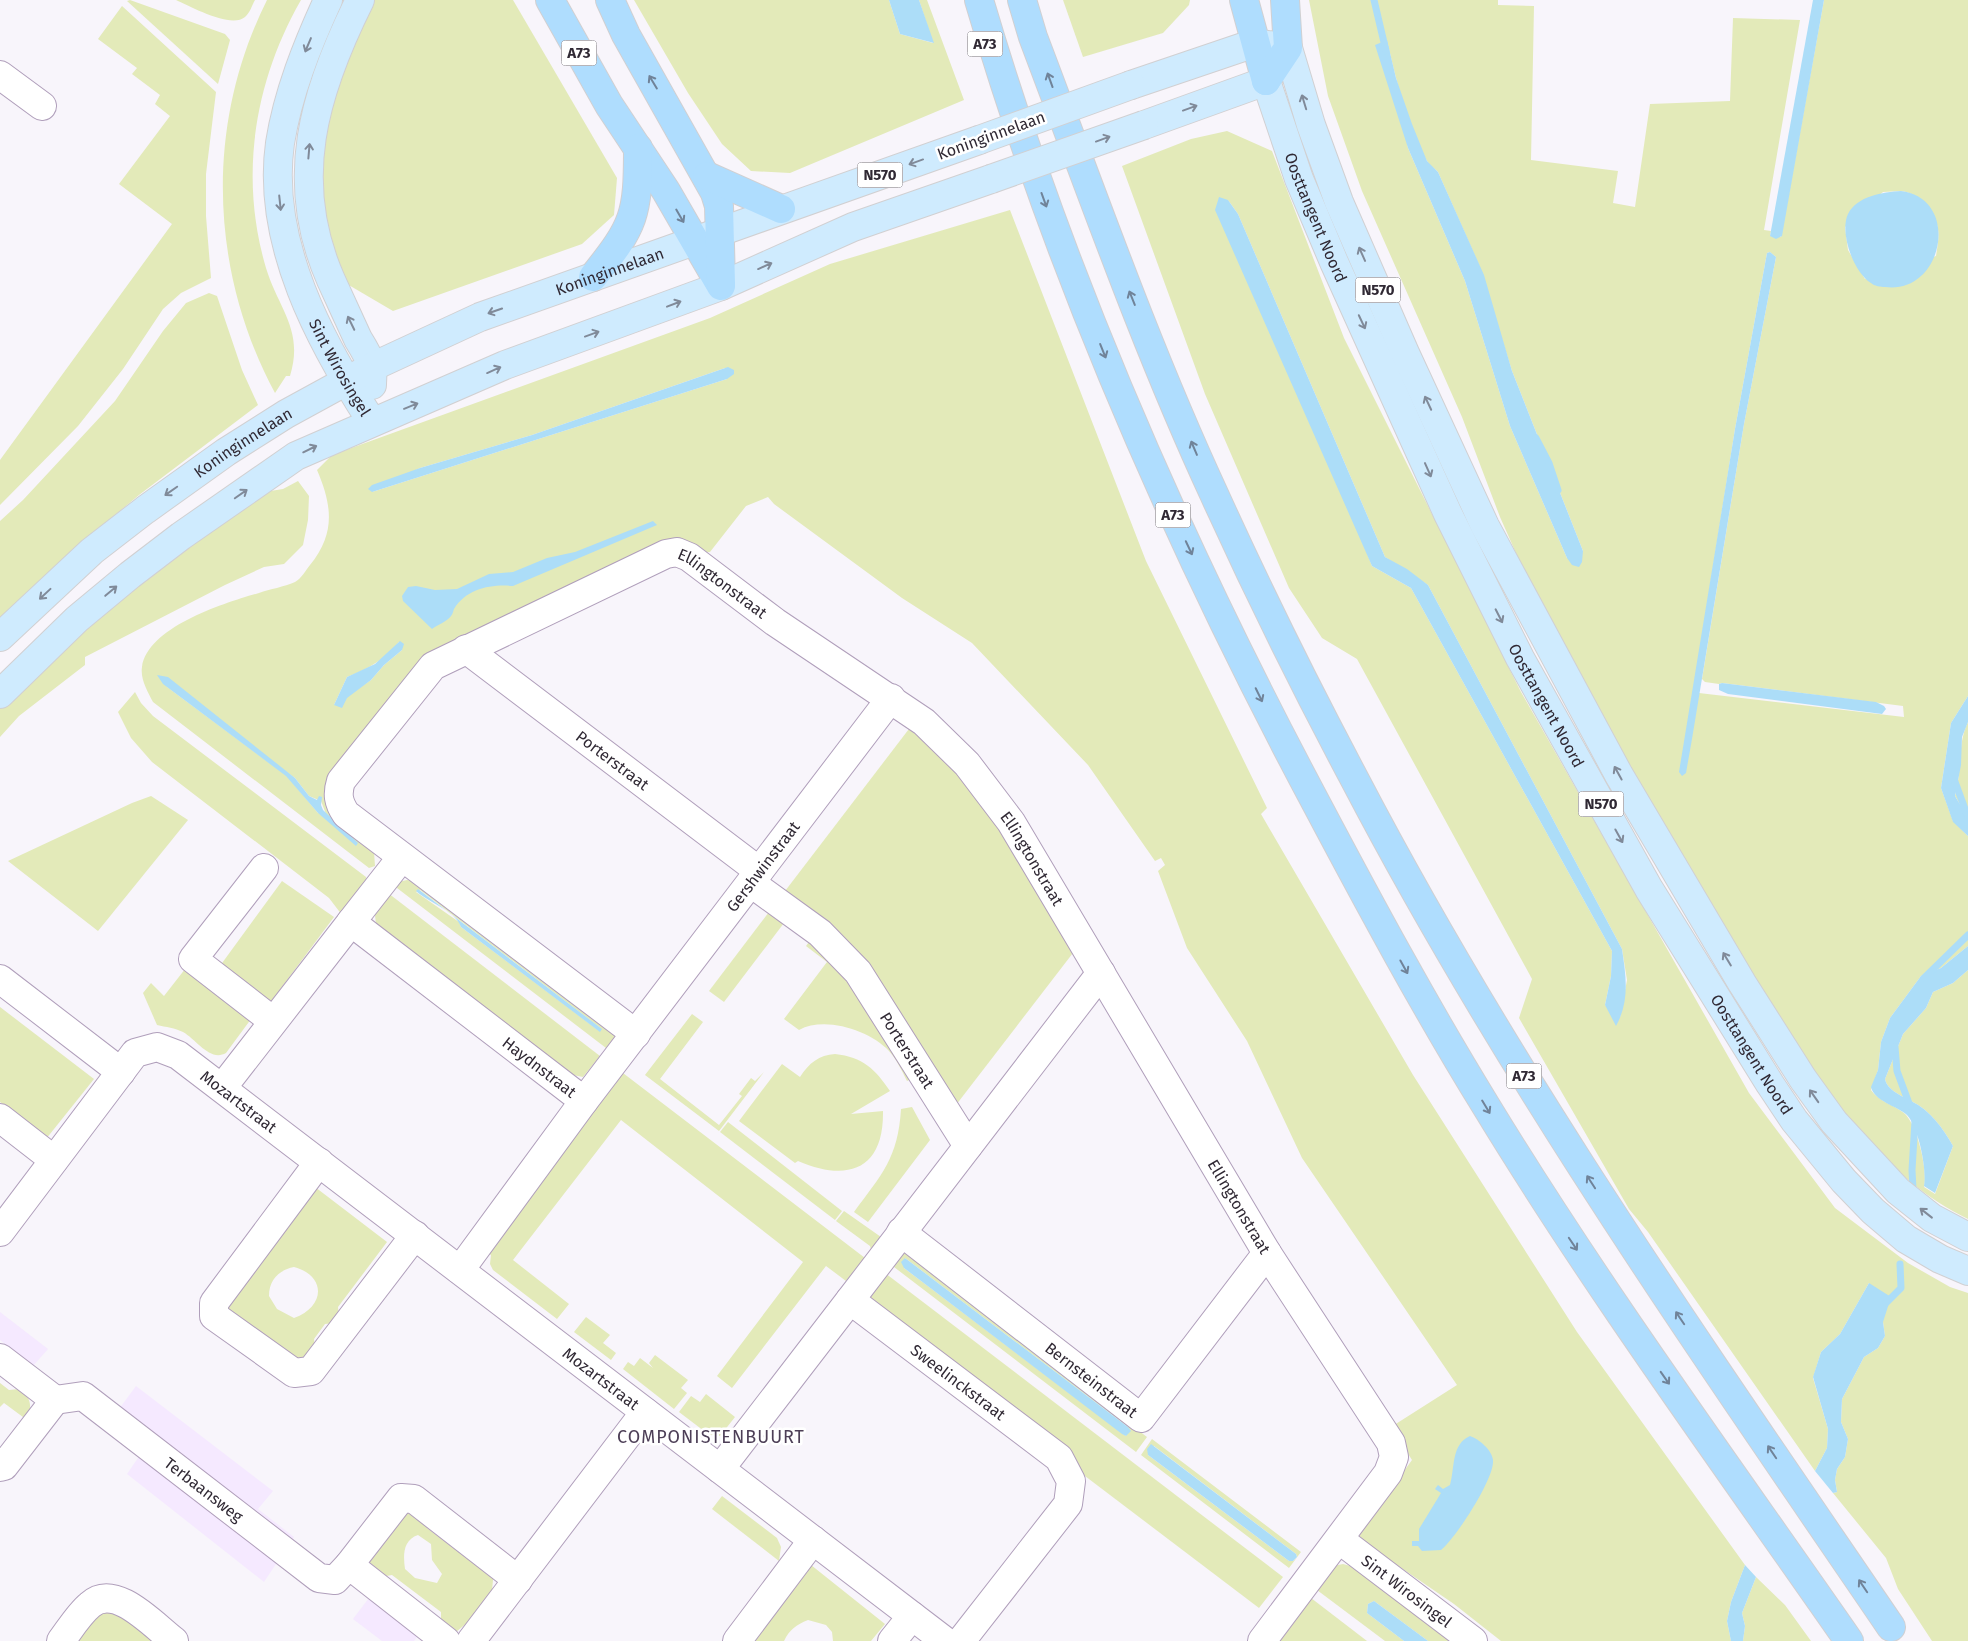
<svg xmlns="http://www.w3.org/2000/svg" width="1968" height="1641" font-family="'Fira Sans',sans-serif">
<style>
.built{fill:#f5e9ff}
.green{fill:#e3eab9;fill-rule:evenodd}
.water{fill:#acddf8}
.lines{fill:none;stroke-linecap:round;stroke-linejoin:round}
.stream{stroke:#acddf8;stroke-width:7}
.minor-casing{stroke:#b09fbb;stroke-width:30}
.major-casing{stroke:#d1d0d2;stroke-width:30}
.highway-casing{stroke:#d1d0d2;stroke-width:30}
.minor{stroke:#fff;stroke-width:28}
.major{stroke:#cfebfe;stroke-width:28}
.highway{stroke:#afddfe;stroke-width:28}
.major-bridge-casing{stroke:#d1d0d2;stroke-width:30;stroke-linecap:butt}
.major-bridge{stroke:#cfebfe;stroke-width:28}
.oneway{stroke:#808a99}
.oneway2{stroke:#708399}
.labels{text-anchor:middle;stroke-width:5;stroke-linejoin:round;paint-order:stroke}
.shield{fill:#fff;stroke:#6e6971;stroke-width:1}
.shield-label{font-size:15px;font-weight:bold;fill:#302934}
.street-label{font-size:16px;fill:#302934;stroke:#fff}
.neighbourhood-label{font-size:18px;letter-spacing:1px;fill:#4d3f57;stroke:#fff}
</style>
<rect width="100%" height="100%" fill="#f8f5fb"/>
<g class="built">
<path d="M0 1312 48 1349 33 1366 0 1340Z"/>
<path d="M136 1386 273 1491 258 1509 294 1537 264 1582 127 1474 140 1455 105 1428Z"/>
<path d="M372 1594 421 1631 414 1641H382L353 1619Z"/>
</g>
<g class="green">
<path d="M130 0 225 34 230 40 218 84 127 1Z"/>
<path d="M176 0H255C252 5 250 13 245 17 231 29 192 7 176 0Z"/>
<path d="M267 0H301C254 82 239 177 266 268 279 310 304 330 290 376H286L275 393C210 272 204 126 267 0Z"/>
<path d="M370 0H513L617 178 614 215 582 244 393 311 347 284 327 233 320 166 327 111Z"/>
<path d="M634 0H889L900 34 933 43 919 0H927L964 100 790 173 751 171 722 144 688 93Z"/>
<path d="M1063 0H1190L1189 5 1163 33 1083 57Z"/>
<path d="M1309 0H1498V5L1534 6 1531 160 1618 171 1613 203 1635 207 1650 104 1730 101 1733 18 1800 20 1764 230 1771 231 1770 236 1781 237 1824 0H1968V696L1951 723 1941 788 1953 821 1968 836V946L1941 968 1921 976 1890 1018 1881 1042 1878 1070 1871 1090C1878 1101 1894 1105 1904 1113 1917 1124 1928 1170 1924 1187L1935 1194 1953 1146C1943 1128 1930 1110 1911 1101 1902 1096 1887 1090 1885 1079L1903 1034 1926 1008 1933 992 1953 983 1968 970V1219C1864 1169 1798 1048 1739 954 1665 834 1599 711 1534 587H1531L1500 517 1462 417 1362 191 1328 96ZM1387 40C1396 80 1407 125 1427 161 1430 166 1434 168 1438 172L1479 265 1512 371 1583 551 1567 558 1510 426 1465 281 1408 148ZM1901 191C1913 193 1916 196 1924 205 1941 222 1940 232 1936 256L1865 279 1848 250 1845 227 1883 192ZM1770 252 1776 257 1744 424 1702 679 1705 682 1719 684 1722 683 1903 706 1904 717 1699 693 1680 774 1735 429 1767 253Z"/>
<path d="M122 6 216 92 206 174V216L211 278 181 293 163 309 123 369 78 426 0 505V460L172 224 119 184 170 116 155 104 160 95 132 74 137 68 98 39Z"/>
<path d="M1227 131 1272 151 1344 338 1521 692 1749 1093 1835 1208 1908 1263 1950 1287 1968 1293V1641H1932L1898 1589 1886 1558 1833 1493 1837 1492 1835 1480 1837 1469 1845 1457 1848 1439 1841 1422 1842 1399 1864 1357 1878 1348 1885 1336 1883 1322 1869 1283 1840 1334 1821 1352 1813 1378 1828 1429 1827 1448 1815 1471 1648 1232 1629 1209 1519 1018 1532 979 1357 659 1322 638 1289 588 1205 394 1122 166 1191 139ZM1228 200 1238 214 1385 557 1428 585 1622 949 1627 980 1620 1017 1605 1005 1611 976 1612 951 1411 588 1372 566Z"/>
<path d="M1010 210 1146 561 1267 808 1261 814 1413 1075 1577 1332 1745 1565 1731 1602 1727 1621 1731 1641H1501L1454 1604 1356 1537 1412 1460 1391 1427 1457 1385 1302 1158 1247 1041 1187 948 1158 871 1165 865 1161 858 1155 861 1088 765 972 643 902 598 774 504 768 497 746 506 710 552 697 553 432 656 333 773 374 852 375 866 369 868 153 702C148 692 140 679 142 667 148 627 224 603 259 593 270 589 284 587 295 582 301 579 306 570 310 565 336 533 332 505 317 470L332 455 710 318 830 264ZM725 368 727 379 372 492 420 468 532 435ZM399 642 402 650 384 665 371 680 334 705 347 677C368 669 384 660 399 642ZM163 684 295 778 309 796 321 801 326 814 318 813 287 776Z"/>
<path d="M209 293 217 296 242 370 258 405 139 495 65 557 0 623V521L23 500 115 401 163 331 186 303Z"/>
<path d="M298 481 309 496 308 520 303 545 284 564 264 567 225 585 85 657V665L19 716 0 737V709L97 620 181 552 264 492 283 489Z"/>
<path d="M135 692 141 703 153 716 366 877 367 880 342 915 329 898 152 762 131 738 118 712Z"/>
<path d="M1968 722V818L1955 796C1962 772 1957 744 1968 722Z"/>
<path d="M912 725 975 787 1076 949 956 1105 782 895Z"/>
<path d="M151 796 188 820 98 931 8 861 132 803Z"/>
<path d="M407 880 419 882 616 1035 606 1048 397 888 395 885 398 882ZM420 890 599 1027 601 1029 598 1030 461 927 459 922 416 892Z"/>
<path d="M282 881 334 917 267 1007 217 970Z"/>
<path d="M388 893 600 1056 583 1077 573 1075 376 924 374 907Z"/>
<path d="M772 908 787 919 724 1002 709 991Z"/>
<path d="M812 938 838 961 915 1077 907 1081C902 1071 897 1060 889 1051 869 1030 825 1016 799 1030L784 1019 827 962 806 946Z"/>
<path d="M189 964 254 1015 226 1053C210 1062 197 1040 183 1032 175 1028 166 1027 157 1025L143 993 151 983 164 996Z"/>
<path d="M0 1007 94 1079 46 1139 0 1102Z"/>
<path d="M692 1014 703 1022 660 1079 719 1125 742 1096 739 1094 751 1078 755 1081 764 1072 719 1131 645 1075Z"/>
<path d="M835 1054C863 1057 875 1069 890 1091L851 1114 883 1111C884 1171 847 1182 798 1161L795 1163 739 1121 782 1064 800 1077C809 1063 819 1055 835 1054Z"/>
<path d="M619 1070 865 1258 846 1281 826 1266 732 1388 717 1376 803 1262 621 1120 513 1260 569 1304 557 1319 493 1270 490 1264 491 1255 484 1251Z"/>
<path d="M912 1107 930 1140 868 1222 854 1212C882 1174 898 1158 901 1109Z"/>
<path d="M728 1122 842 1211 835 1220 720 1132Z"/>
<path d="M315 1187 387 1242 338 1307 339 1316 334 1323 325 1324 314 1339 315 1349 299 1362 223 1308ZM294 1267C327 1276 325 1307 294 1318L277 1309 269 1296C269 1280 279 1270 294 1267Z"/>
<path d="M844 1211 881 1237 871 1250 870 1246 836 1221Z"/>
<path d="M901 1251 909 1253 908 1255 1147 1437 1136 1452 894 1267 892 1264ZM905 1258 1128 1427 1126 1436 904 1268Z"/>
<path d="M885 1273 1283 1577 1259 1608 1081 1473 866 1298Z"/>
<path d="M586 1317 610 1335 603 1343 616 1353 611 1360 574 1332Z"/>
<path d="M655 1355 688 1380 681 1388 687 1393 674 1409 623 1369 628 1362 634 1366 640 1358 653 1368 649 1363Z"/>
<path d="M0 1383 9 1390 20 1389C32 1399 32 1407 27 1420L4 1403 0 1407Z"/>
<path d="M706 1394 735 1417 720 1436 708 1434 679 1412 691 1396 700 1402Z"/>
<path d="M1152 1439 1301 1552 1289 1568 1141 1455ZM1154 1446 1296 1554 1297 1557 1293 1561H1289L1148 1455Z"/>
<path d="M722 1496 777 1538 781 1547 779 1561 712 1509Z"/>
<path d="M405 1510 425 1519 427 1528 473 1563 498 1574 493 1580 492 1590 468 1622 456 1632 441 1622V1612L392 1575 381 1577 369 1564 367 1556ZM418 1535 431 1544 432 1560 442 1574 437 1583 415 1578 405 1569C403 1555 403 1540 418 1535Z"/>
<path d="M1343 1564 1354 1567 1450 1641H1428L1374 1601 1368 1604 1367 1613 1404 1641H1385L1317 1590 1333 1566Z"/>
<path d="M811 1565 885 1624 871 1641H833L832 1632 826 1625 808 1620C796 1625 790 1629 784 1641H755Z"/>
<path d="M1756 1577 1785 1605 1811 1641H1743L1745 1626 1742 1613Z"/>
<path d="M1311 1598 1367 1641H1274Z"/>
<path d="M98 1604 163 1641H74Z"/>
</g>
<g class="water">
<path d="M889 0H919L934 43 900 34Z"/>
<path d="M1813 0H1824L1782 236 1776 239 1770 236Z"/>
<path d="M1387 40 1396 78 1412 124 1427 161 1438 172 1484 275 1512 371 1583 551 1582 562 1579 567 1572 565 1567 558 1510 426 1465 281 1408 148 1375 45Z"/>
<path d="M1901 191C1962 199 1943 295 1885 287 1881 287 1874 286 1871 283 1854 273 1839 233 1848 214 1857 196 1883 192 1901 191Z"/>
<path d="M1219 197 1228 200 1238 214 1385 557 1407 569 1428 585 1622 949C1626 976 1630 1001 1616 1026L1605 1005 1611 976 1612 951 1411 588 1372 566 1215 210Z"/>
<path d="M1770 252 1776 257 1744 424 1692 739 1686 773 1682 776 1679 772 1735 429 1767 253Z"/>
<path d="M728 367 734 370V374L727 379 372 492 368 489 372 485 420 468 532 435Z"/>
<path d="M653 521 657 525 513 586C492 584 467 588 454 609 453 611 453 614 451 616 448 621 437 625 432 629L403 601 402 596 408 587 416 586 435 590 457 589 489 574 513 572 547 558 575 552Z"/>
<path d="M400 641 404 644 402 650 384 665 371 680 347 698 342 708 334 705 347 677 375 664Z"/>
<path d="M157 675 168 677 295 778 309 796 317 800 319 796 322 797 321 805 323 810 358 843 356 846 318 813 286 776 163 684Z"/>
<path d="M1722 683 1876 702 1884 706 1886 709 1882 714 1728 694 1719 690V684Z"/>
<path d="M1968 696V722L1962 737 1961 765 1955 796 1968 818V836L1953 822 1941 788 1951 723Z"/>
<path d="M418 889 602 1029 600 1032 461 927C455 910 429 903 416 891Z"/>
<path d="M1968 946V970L1953 983 1933 992 1926 1008 1903 1034 1885 1079C1887 1090 1902 1096 1911 1101 1930 1110 1943 1128 1953 1146L1935 1193 1924 1186C1927 1170 1919 1128 1907 1115 1897 1106 1874 1101 1871 1087L1878 1070 1881 1042 1890 1018 1921 976 1941 968Z"/>
<path d="M905 1258 1128 1427 1131 1431 1126 1436 1122 1434 904 1268 901 1262Z"/>
<path d="M1869 1283 1891 1297 1883 1322 1885 1336 1878 1348 1864 1357 1842 1399 1841 1422 1848 1439 1845 1457 1837 1469 1835 1480 1837 1492 1833 1493 1815 1471 1827 1448 1828 1429 1813 1377 1821 1352 1840 1334Z"/>
<path d="M1470 1436C1479 1439 1492 1450 1493 1460 1495 1478 1455 1539 1441 1550L1422 1551 1418 1546H1412V1541H1419V1529L1441 1493 1435 1489 1438 1485 1443 1489 1450 1485C1455 1468 1451 1444 1470 1436Z"/>
<path d="M1151 1444 1296 1554 1297 1557 1293 1561H1289L1148 1455 1147 1449Z"/>
<path d="M1745 1565 1756 1577 1742 1613 1745 1626 1743 1641H1731L1727 1621 1731 1602Z"/>
<path d="M1374 1601 1428 1641H1404L1367 1613 1368 1604Z"/>
</g>
<g class="lines">
<g class="stream">
<path d="M1374 0 1386 51"/>
<path d="M1536 438 1549 463 1558 490"/>
<path d="M1954 779 1968 817"/>
<path d="M1924 978 1968 935"/>
<path d="M1895 1047 1897 1071 1910 1106"/>
<path d="M1913 1189 1912 1170 1915 1121"/>
<path d="M1886 1303 1901 1288 1900 1264"/>
</g>
<defs>
<g id="minor">
<path d="M0 75 42 106"/>
<path id="s1" d="M466 649 759 871"/>
<path d="M264 868 193 959 273 1021"/>
<path id="s2" d="M751 883 820 933 858 972 968 1146"/>
<path d="M351 922 402 857"/>
<path d="M0 979 121 1072"/>
<path id="s3" d="M636 1034 346 814C338 802 337 794 341 781L433 666 666 554 677 552 689 557 775 622 924 722 967 764 1011 822 1267 1253 1391 1443 1394 1457 1388 1473 1262 1641"/>
<path id="s4" d="M222 1088 351 922 584 1101 460 1270"/>
<path id="s5" d="M584 1101 891 698"/>
<path d="M0 1118 54 1160"/>
<path d="M319 1162 214 1303V1316L294 1373 311 1371 415 1235"/>
<path id="s6" d="M0 1232 135 1053 157 1047 178 1055 945 1641"/>
<path id="s7" d="M901 1232 1141 1418 1267 1253"/>
<path d="M850 1300 1101 973"/>
<path d="M0 1358 55 1400"/>
<path id="s8" d="M55 1400 83 1396 319 1578 335 1580 349 1565 446 1641"/>
<path d="M0 1467 4 1466 55 1400"/>
<path id="s9" d="M720 1469 850 1300 1059 1458 1071 1481 1068 1504 961 1641"/>
<path id="s10" d="M1340 1540 1473 1641"/>
<path d="M349 1565 401 1498 414 1499 518 1580"/>
<path d="M61 1641C70 1629 79 1614 90 1605 115 1582 153 1625 174 1641"/>
<path d="M471 1641 645 1412"/>
<path d="M737 1641 813 1540"/>
<path d="M892 1641 912 1616"/>
</g>
<g id="major">
<path id="s11" d="M328 0C307 46 288 93 280 143 266 242 320 342 372 422"/>
<path d="M360 0C314 92 287 181 331 280 340 300 349 319 358 339 363 347 369 357 372 366 373 372 372 379 372 385"/>
<path d="M1131 85 1255 43 1288 48 1311 125 1339 202 1405 353 1485 526 1619 775 1742 983 1803 1079 1834 1122 1898 1191 1932 1218 1968 1237"/>
<path id="s12" d="M1144 125 1266 81 1299 179 1334 262 1448 514 1520 658 1649 889 1770 1084 1794 1120 1844 1181 1873 1211 1906 1239 1940 1259 1968 1271"/>
<path id="s13" d="M0 637 92 551 145 510 226 452 286 414 372 367 480 317 979 140"/>
<path d="M0 694 77 619 130 575 181 536 296 456 505 365 721 286 853 227 991 179"/>
</g>
<g id="highway">
<path d="M550 0 609 105 666 191 721 286"/>
<path d="M610 0 626 35 715 193 719 206 721 284"/>
<path d="M979 0C1061 279 1179 546 1316 803 1370 905 1425 1007 1486 1106 1598 1290 1726 1464 1849 1641"/>
<path d="M1022 0 1033 37C1091 190 1145 345 1214 494 1258 591 1305 686 1355 780 1510 1077 1703 1351 1891 1627"/>
<path d="M1244 0 1266 81"/>
<path d="M1266 81 1288 48 1285 0"/>
<path d="M707 176 781 209"/>
<path d="M593 277C635 225 638 215 638 148"/>
</g>
</defs>
<use href="#minor" class="minor-casing"/>
<use href="#major" class="major-casing"/>
<use href="#highway" class="highway-casing"/>
<use href="#minor" class="minor"/>
<use href="#major" class="major"/>
<use href="#highway" class="highway"/>
<defs>
<g id="major-bridge">
<path d="M979 140 1131 85"/>
<path d="M991 179 1144 125"/>
</g>
</defs>
<use href="#major-bridge" class="major-bridge-casing"/>
<use href="#major-bridge" class="major-bridge"/>
</g>
<defs><path id="oneway-shaft" d="M-6 0H5M1.5-3L5.5 0L1.5 3" fill="none" stroke-width="1.6" stroke-linecap="round" stroke-linejoin="round" transform="scale(1.25)"/></defs>
<g class="oneway">
<use href="#oneway-shaft" transform="translate(308 45) rotate(113)"/>
<use href="#oneway-shaft" transform="translate(1304 102) rotate(-107)"/>
<use href="#oneway-shaft" transform="translate(1190 108) rotate(-20)"/>
<use href="#oneway-shaft" transform="translate(1103 139) rotate(-20)"/>
<use href="#oneway-shaft" transform="translate(309 151) rotate(-85)"/>
<use href="#oneway-shaft" transform="translate(916 162) rotate(160)"/>
<use href="#oneway-shaft" transform="translate(280 203) rotate(84)"/>
<use href="#oneway-shaft" transform="translate(1362 254) rotate(-114)"/>
<use href="#oneway-shaft" transform="translate(765 266) rotate(-24)"/>
<use href="#oneway-shaft" transform="translate(674 304) rotate(-21)"/>
<use href="#oneway-shaft" transform="translate(495 311) rotate(161)"/>
<use href="#oneway-shaft" transform="translate(1362 322) rotate(65)"/>
<use href="#oneway-shaft" transform="translate(351 323) rotate(-116)"/>
<use href="#oneway-shaft" transform="translate(592 334) rotate(-20)"/>
<use href="#oneway-shaft" transform="translate(494 370) rotate(-24)"/>
<use href="#oneway-shaft" transform="translate(1428 403) rotate(-115)"/>
<use href="#oneway-shaft" transform="translate(411 406) rotate(-22)"/>
<use href="#oneway-shaft" transform="translate(310 449) rotate(-26)"/>
<use href="#oneway-shaft" transform="translate(1428 470) rotate(66)"/>
<use href="#oneway-shaft" transform="translate(171 491) rotate(145)"/>
<use href="#oneway-shaft" transform="translate(241 494) rotate(-35)"/>
<use href="#oneway-shaft" transform="translate(111 591) rotate(-40)"/>
<use href="#oneway-shaft" transform="translate(45 594) rotate(137)"/>
<use href="#oneway-shaft" transform="translate(1499 616) rotate(63)"/>
<use href="#oneway-shaft" transform="translate(1618 773) rotate(-119)"/>
<use href="#oneway-shaft" transform="translate(1619 836) rotate(61)"/>
<use href="#oneway-shaft" transform="translate(1727 959) rotate(-121)"/>
<use href="#oneway-shaft" transform="translate(1814 1096) rotate(-125)"/>
<use href="#oneway-shaft" transform="translate(1926 1213) rotate(-142)"/>
</g>
<g class="oneway2">
<use href="#oneway-shaft" transform="translate(1050 80) rotate(-110)"/>
<use href="#oneway-shaft" transform="translate(653 82) rotate(-121)"/>
<use href="#oneway-shaft" transform="translate(1044 200) rotate(70)"/>
<use href="#oneway-shaft" transform="translate(680 216) rotate(60)"/>
<use href="#oneway-shaft" transform="translate(1132 298) rotate(-112)"/>
<use href="#oneway-shaft" transform="translate(1103 351) rotate(68)"/>
<use href="#oneway-shaft" transform="translate(1194 448) rotate(-113)"/>
<use href="#oneway-shaft" transform="translate(1189 548) rotate(65)"/>
<use href="#oneway-shaft" transform="translate(1259 695) rotate(64)"/>
<use href="#oneway-shaft" transform="translate(1404 967) rotate(61)"/>
<use href="#oneway-shaft" transform="translate(1486 1107) rotate(59)"/>
<use href="#oneway-shaft" transform="translate(1591 1182) rotate(-123)"/>
<use href="#oneway-shaft" transform="translate(1573 1244) rotate(56)"/>
<use href="#oneway-shaft" transform="translate(1680 1318) rotate(-124)"/>
<use href="#oneway-shaft" transform="translate(1665 1378) rotate(55)"/>
<use href="#oneway-shaft" transform="translate(1772 1452) rotate(-124)"/>
<use href="#oneway-shaft" transform="translate(1863 1586) rotate(-124)"/>
</g>
<g class="labels">
<g class="shield">
<rect x="967.5" y="31.5" width="35" height="25" rx="4"/>
<rect x="561.5" y="40.5" width="35" height="25" rx="4"/>
<rect x="857.5" y="162.5" width="45" height="25" rx="4"/>
<rect x="1355.5" y="277.5" width="45" height="25" rx="4"/>
<rect x="1155.5" y="502.5" width="35" height="25" rx="4"/>
<rect x="1578.5" y="791.5" width="45" height="25" rx="4"/>
<rect x="1506.5" y="1063.5" width="35" height="25" rx="4"/>
</g>
<g class="shield-label">
<text x="985" y="49">A73</text>
<text x="579" y="58">A73</text>
<text x="880" y="180">N570</text>
<text x="1378" y="295">N570</text>
<text x="1173" y="520">A73</text>
<text x="1601" y="809">N570</text>
<text x="1524" y="1081">A73</text>
</g>
<g class="street-label">
<text transform="translate(991 135) rotate(-20)" y="6">Koninginnelaan</text>
<text dy="6" stroke="none"><textPath href="#s12" startOffset="275">Oosttangent Noord</textPath></text>
<text dy="6" stroke="none"><textPath href="#s13" startOffset="718">Koninginnelaan</textPath></text>
<text dy="6" stroke="none"><textPath href="#s11" startOffset="388">Sint Wirosingel</textPath></text>
<text dy="6" stroke="none"><textPath href="#s13" startOffset="312">Koninginnelaan</textPath></text>
<text dy="6" stroke="none"><textPath href="#s3" startOffset="871">Ellingtonstraat</textPath></text>
<text dy="6" stroke="none"><textPath href="#s12" startOffset="815">Oosttangent Noord</textPath></text>
<text dy="6" stroke="none"><textPath href="#s1" startOffset="184">Porterstraat</textPath></text>
<text dy="6" stroke="none"><textPath href="#s3" startOffset="1291">Ellingtonstraat</textPath></text>
<text dy="6" stroke="none"><textPath href="#s5" startOffset="295">Gershwinstraat</textPath></text>
<text dy="6" stroke="none"><textPath href="#s2" startOffset="232">Porterstraat</textPath></text>
<text dy="6" stroke="none"><textPath href="#s12" startOffset="1220">Oosttangent Noord</textPath></text>
<text dy="6" stroke="none"><textPath href="#s4" startOffset="448">Haydnstraat</textPath></text>
<text dy="6" stroke="none"><textPath href="#s6" startOffset="346">Mozartstraat</textPath></text>
<text dy="6" stroke="none"><textPath href="#s3" startOffset="1696">Ellingtonstraat</textPath></text>
<text dy="6" stroke="none"><textPath href="#s6" startOffset="802">Mozartstraat</textPath></text>
<text dy="6" stroke="none"><textPath href="#s7" startOffset="241">Bernsteinstraat</textPath></text>
<text dy="6" stroke="none"><textPath href="#s9" startOffset="349">Sweelinckstraat</textPath></text>
<text dy="6" stroke="none"><textPath href="#s8" startOffset="181">Terbaansweg</textPath></text>
<text dy="6" stroke="none"><textPath href="#s10" startOffset="84">Sint Wirosingel</textPath></text>
</g>
<g class="neighbourhood-label">
<text x="711" y="1443">COMPONISTENBUURT</text>
</g>
</g>
</svg>
